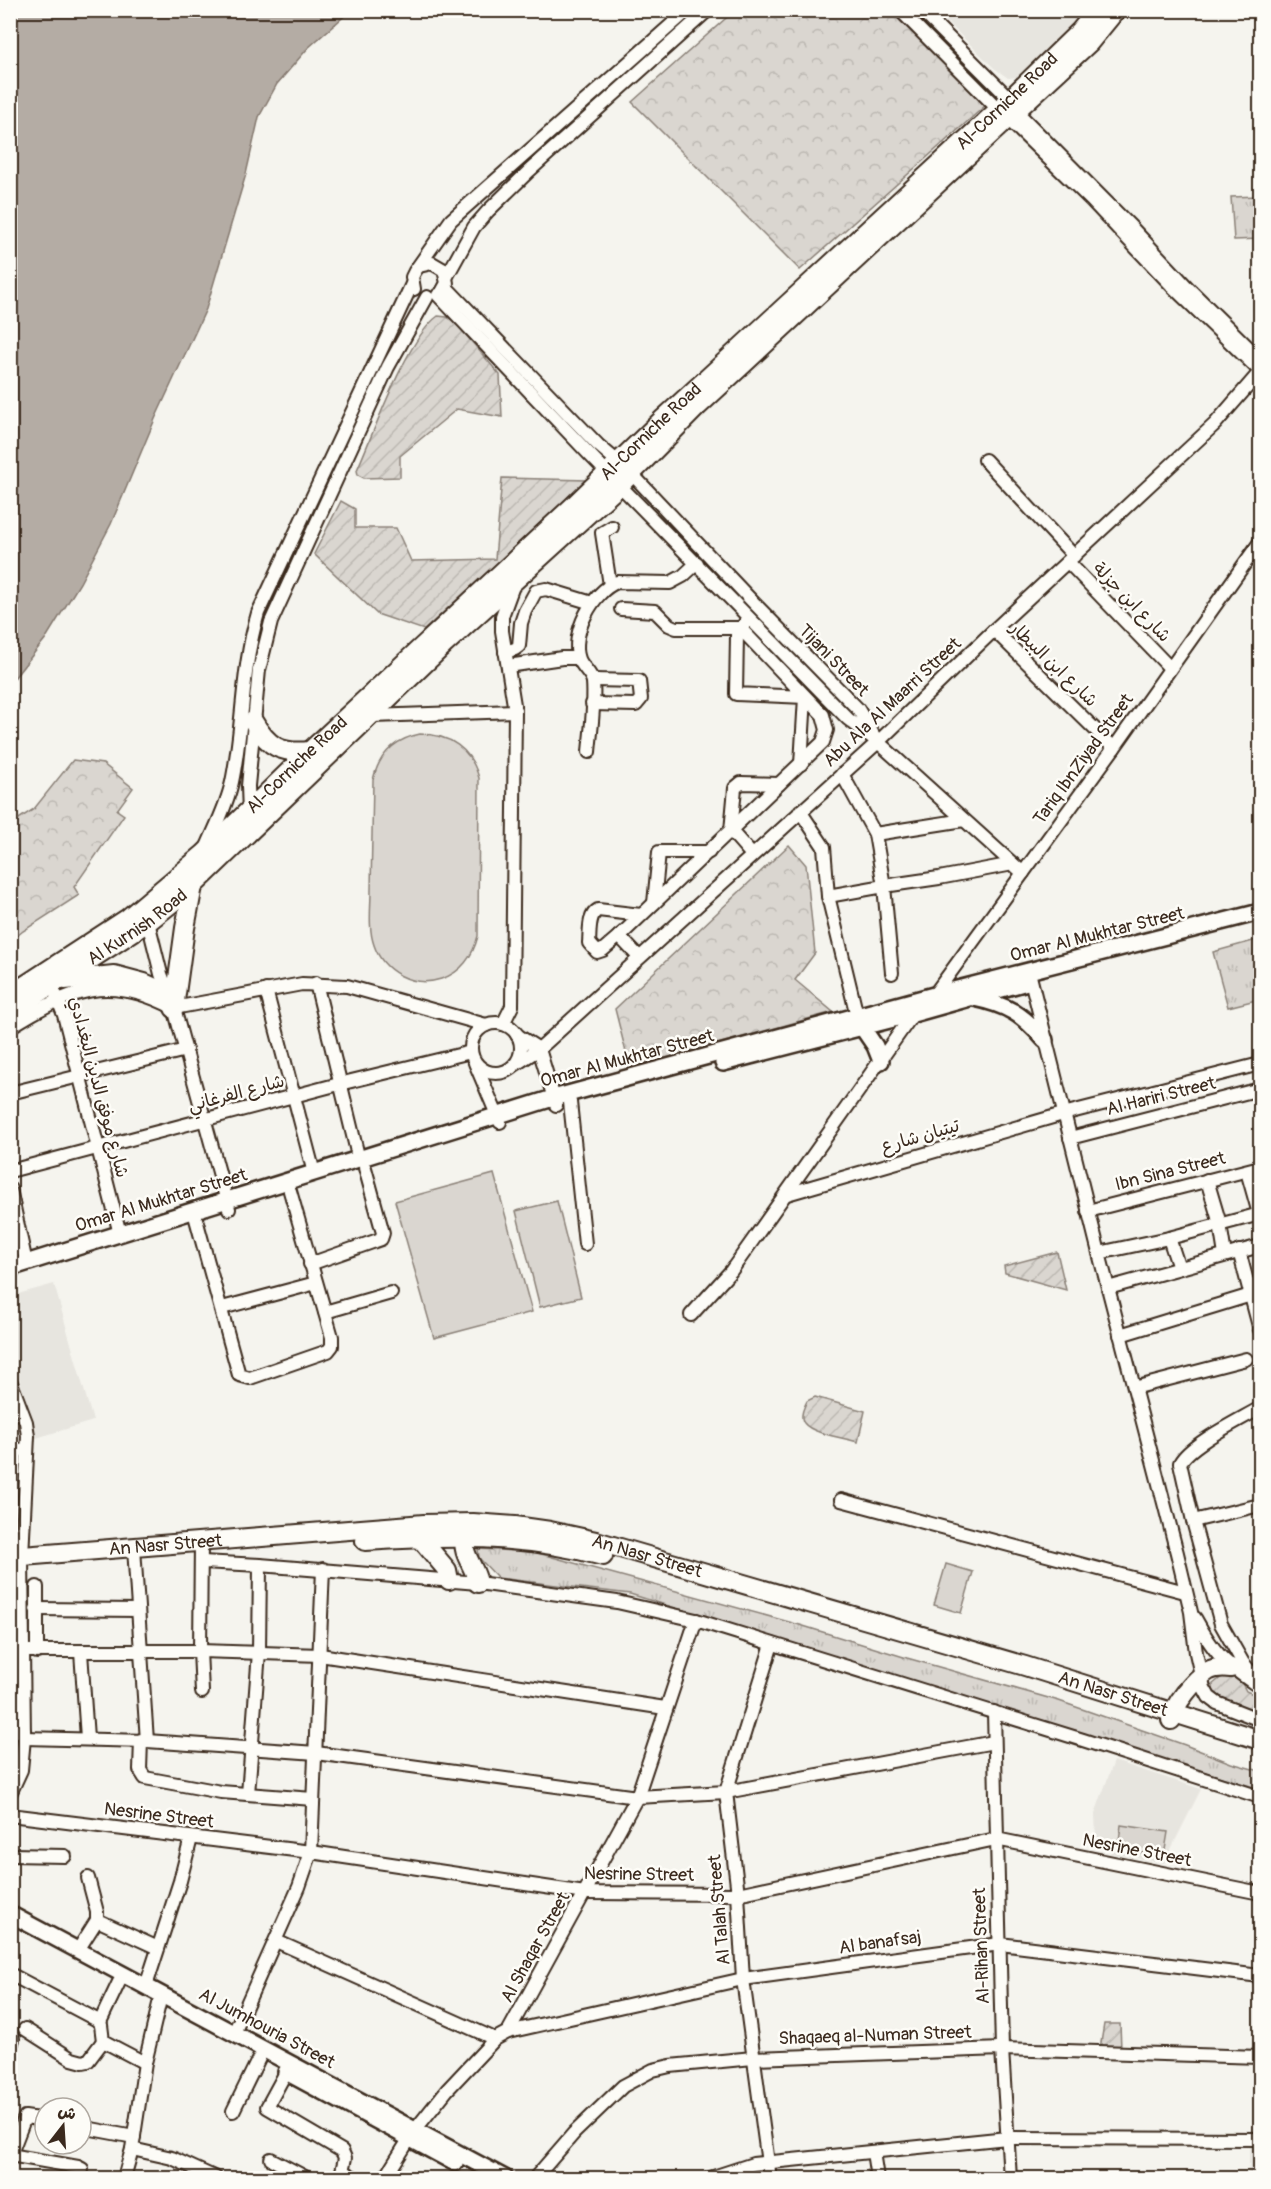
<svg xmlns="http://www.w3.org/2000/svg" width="1271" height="2189" font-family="Pangolin,'Playpen Sans Arabic',sans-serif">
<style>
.built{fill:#e7e5df}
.grass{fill:url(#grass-tufts);stroke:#8a8077;stroke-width:1.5}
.park{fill:url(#park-crowns);stroke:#8a8077;stroke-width:1.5}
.garden{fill:url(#garden-furrows);stroke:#8a8077;stroke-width:1.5}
.pitch{fill:#dad6d0;stroke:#8a8077;stroke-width:1.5}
.water{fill:#b4aca4;stroke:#84786e;stroke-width:1.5}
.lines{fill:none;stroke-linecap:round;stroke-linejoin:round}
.minor-casing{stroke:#3b2a1e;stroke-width:16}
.major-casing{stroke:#3b2a1e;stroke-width:20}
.highway-casing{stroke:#3b2a1e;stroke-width:22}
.minor{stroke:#fdfcf7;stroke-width:12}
.major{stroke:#fdfcf7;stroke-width:15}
.highway{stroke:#fdfcf7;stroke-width:18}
.labels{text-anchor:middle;stroke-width:5;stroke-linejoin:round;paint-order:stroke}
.street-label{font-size:18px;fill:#3b2a1e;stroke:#fdfcf7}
</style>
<defs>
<pattern id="grass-tufts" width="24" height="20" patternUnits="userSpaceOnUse" patternTransform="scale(1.5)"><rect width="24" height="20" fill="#dad6d0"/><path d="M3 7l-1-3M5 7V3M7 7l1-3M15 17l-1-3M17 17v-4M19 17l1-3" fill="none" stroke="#bcb8b2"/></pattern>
<pattern id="park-crowns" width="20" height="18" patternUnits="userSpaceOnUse" patternTransform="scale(1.5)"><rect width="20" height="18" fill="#dad6d0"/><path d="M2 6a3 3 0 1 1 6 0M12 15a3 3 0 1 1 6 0" fill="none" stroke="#bcb8b2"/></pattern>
<pattern id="garden-furrows" width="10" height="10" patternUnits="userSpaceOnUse" patternTransform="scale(1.5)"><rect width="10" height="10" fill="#dad6d0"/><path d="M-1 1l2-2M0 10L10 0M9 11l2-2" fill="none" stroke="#bcb8b2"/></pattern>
</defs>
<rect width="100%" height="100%" fill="#f5f4ee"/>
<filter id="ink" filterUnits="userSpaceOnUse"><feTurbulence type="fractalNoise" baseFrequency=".0167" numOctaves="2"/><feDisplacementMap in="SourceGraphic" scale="12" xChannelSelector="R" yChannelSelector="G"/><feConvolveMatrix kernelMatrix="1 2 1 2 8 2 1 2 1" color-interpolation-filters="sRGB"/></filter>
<g filter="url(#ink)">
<g class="built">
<path d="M936 11H1085L1019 77 1008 78 994 68Z"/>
<path d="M54 1284 93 1421 36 1438 11 1350V1296Z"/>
<path d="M1114 1761 1201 1789 1164 1863 1110 1853 1113 1844 1096 1840 1095 1814Z"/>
<path d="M1249 2142H1260V2178L1247 2172 1249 2167Z"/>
</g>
<g class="grass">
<path d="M1260 196V239L1234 240 1231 197Z"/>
<path d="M1260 939V999L1228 1007 1213 952Z"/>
<path d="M478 1549 534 1552 800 1625 907 1658 1059 1701 1185 1745 1231 1763 1260 1771V1789L630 1594 498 1578 479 1558Z"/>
</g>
<g class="park">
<path d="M889 10 986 105 800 270 632 102 734 11Z"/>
<path d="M73 760 103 764 133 788 117 810 124 815 74 887 79 895 23 931 11 941V824L34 809Z"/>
<path d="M789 845 806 865 815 953 795 980 833 1012 630 1068 615 1009Z"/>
</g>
<g class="garden">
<path d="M438 316 447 317 454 321 500 375 502 417 457 409 400 456V477L364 478 358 475 357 470C374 432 407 338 438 316Z"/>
<path d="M502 478 587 480 424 630 377 614 314 554 341 501 355 509V528H396L411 561 495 559Z"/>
<path d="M1057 1252 1066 1290 1005 1273 1004 1266Z"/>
<path d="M815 1397 865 1411 858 1442C845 1438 812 1434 804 1423 799 1417 804 1407 807 1401Z"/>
<path d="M1223 1676 1239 1678 1246 1691 1260 1697V1717L1215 1695 1213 1689V1684Z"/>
<path d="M1104 2024H1120L1121 2049H1100Z"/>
</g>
<g class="pitch">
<path d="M420 734C450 734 471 749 479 778L478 936C473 956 461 973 441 979 413 988 383 972 374 945 368 928 371 908 371 890 372 853 372 816 373 780 379 754 395 739 420 734Z"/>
<path d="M494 1174 532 1312 434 1338 395 1201Z"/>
<path d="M557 1201 581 1297 540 1307 516 1211Z"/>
<path d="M946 1564 973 1572 961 1613 934 1605Z"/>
<path d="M1121 1825 1168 1832 1164 1856 1118 1849Z"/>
</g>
<path class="water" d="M11 10 350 11 308 48 277 84 259 117 246 174 206 309 155 419 111 524 80 583 46 638 11 682Z"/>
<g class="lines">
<defs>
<g id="minor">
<path d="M900 10 998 109"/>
<path d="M921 10 1010 99"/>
<path d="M1017 112 1132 228 1188 288 1260 359"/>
<path d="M1008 119 1091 200 1174 288 1260 371"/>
<path d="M419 266 432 263 444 270 447 283 442 292"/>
<path d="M447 276 474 227 488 211 529 171 708 10"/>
<path d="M446 287 598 445 631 473 752 601 858 709 874 736"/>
<path d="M414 289 412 277 415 271 451 220 688 10"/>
<path d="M438 295 590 455 848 719 878 742 1023 873"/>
<path d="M985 460 1074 556"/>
<path d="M1068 562 1170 668"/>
<path d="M610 585 602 533 612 527"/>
<path d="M621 609 655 611 669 625 676 628H740L823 715 827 730 823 742 625 931 603 950 597 952 589 943C590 932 588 915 598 910L641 915"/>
<path d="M745 623 737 635 736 694 805 697 801 764"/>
<path d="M994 630 1114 748"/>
<path d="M505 652 515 649 519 646 521 623 525 611 536 591 546 589 592 603"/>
<path d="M508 666 562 658H578"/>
<path d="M592 704 636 705 641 699 639 681 593 680"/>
<path d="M372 716 515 711"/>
<path d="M589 752C591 729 595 705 593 682 592 674 582 667 579 659 570 634 593 591 617 582L670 583 683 576 697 563"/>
<path d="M842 774 875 834 884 886 939 878 1013 864"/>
<path d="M800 811 824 847 828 896 884 886 892 973"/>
<path d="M249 813 248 786 259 670 271 622 388 367 427 297"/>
<path d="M875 834 964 820"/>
<path d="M207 847C216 826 227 805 232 782 244 725 241 670 258 613L412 284"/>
<path d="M752 855 731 831 735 788 741 783 779 784"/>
<path d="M828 896 857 1016"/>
<path d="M654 903 659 852H709"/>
<path d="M148 922 161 974 174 1008 229 1209"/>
<path d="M619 936 639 957"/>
<path d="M1029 972 1099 1253 1177 1553 1191 1612 1196 1653 1204 1688 1209 1697 1217 1703 1260 1720"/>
<path d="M316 983 359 1160"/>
<path d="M266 990 314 1173"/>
<path d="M56 995 64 1015 120 1234"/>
<path d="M934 995 1114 748 1260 542"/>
<circle cx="496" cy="1048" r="25"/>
<path d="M503 1024 512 1006 515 711 502 631V616L513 586"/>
<path d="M10 1027C69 990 109 973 174 1008L302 984 347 986 486 1025"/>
<path d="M517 1035 539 1049 556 1105"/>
<path d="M475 1063 500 1122"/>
<path d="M516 1064 539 1049 878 742 994 630 1215 424 1260 372"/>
<path d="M10 1093 186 1050"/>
<path d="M570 1102 585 1244"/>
<path d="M1070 1138 1260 1089"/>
<path d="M10 1171 339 1084 471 1052"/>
<path d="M1247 1171 1260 1217"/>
<path d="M1207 1180 1220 1224 1225 1255"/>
<path d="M10 1189 26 1263"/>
<path d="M787 1194 1063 1114 1260 1064"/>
<path d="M1088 1211 1260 1167"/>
<path d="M196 1219 239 1375 250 1378 328 1351 332 1346V1337L290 1191"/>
<path d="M1169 1238 1179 1268"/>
<path d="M1239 1251 1260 1330"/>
<path d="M1099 1253 1169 1238 1260 1214"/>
<path d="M310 1264 381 1239 383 1233 365 1168"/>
<path d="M1108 1288 1260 1246"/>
<path d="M222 1308 316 1283"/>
<path d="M325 1312 391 1293"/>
<path d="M691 1315 731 1271 913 1014"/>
<path d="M1120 1335 1251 1295"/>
<path d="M10 1380 26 1422 28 1436 22 1556 24 1738 21 1770 10 1794"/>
<path d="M1134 1388 1246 1359"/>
<path d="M1260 1408C1240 1420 1190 1444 1180 1463L1193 1521 1221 1624 1243 1663 1260 1683"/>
<path d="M10 1451 27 1449"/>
<path d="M841 1500 1185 1592"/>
<path d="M1193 1521 1260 1505"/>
<path d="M201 1542 200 1651 202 1692"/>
<path d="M134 1548 147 1741"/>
<path d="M202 1562 260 1565 478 1583 617 1602 696 1620 1083 1740 1260 1797"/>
<path d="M37 1587V1652"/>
<path d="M36 1609 138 1610"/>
<path d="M1195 1618C1214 1653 1222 1661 1255 1684"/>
<path d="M22 1651H200L320 1655 665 1708"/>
<path d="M81 1652 87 1738"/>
<path d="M994 1712 1002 2049 1010 2178"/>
<path d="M10 1731H24"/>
<path d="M24 1738 147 1741 316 1753 637 1797 726 1792 994 1742"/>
<path d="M141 1740 140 1770 145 1778 221 1792 313 1799"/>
<path d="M248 1794 259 1652 260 1565"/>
<path d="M10 1815 311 1852 585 1893 738 1894 996 1839 1260 1893"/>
<path d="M10 1855 65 1856"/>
<path d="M97 1920 158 1948"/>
<path d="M276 1941 495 2039"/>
<path d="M78 1950 97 1920V1912L88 1878"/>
<path d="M10 1974 97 2020 101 2025 103 2041 145 2063"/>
<path d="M146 1986 180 1881 191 1838"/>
<path d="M100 2022 119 1982"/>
<path d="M25 2029 72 2059 83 2062 88 2061 103 2041"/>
<path d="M508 2032 743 1979 1000 1944 1260 1976"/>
<path d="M234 2033 299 1887 311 1852 323 1569"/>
<path d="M10 2036 13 2039 10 2049"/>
<path d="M286 2072 267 2107 342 2151 345 2158 342 2171 355 2178"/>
<path d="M233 2111 259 2058"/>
<path d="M81 2127 134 2137"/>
<path d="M132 2149 172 2158 216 2178"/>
<path d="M873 2152 877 2178"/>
<path d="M10 2155 78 2167 82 2169 81 2178"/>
<path d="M10 2156 25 2117 45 2120"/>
<path d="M271 2159 307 2178"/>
<path d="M124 2178 132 2149 145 2063 159 2004"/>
<path d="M385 2178 415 2130 447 2090 495 2039 508 2032 637 1797 696 1620"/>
<path d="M535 2178 574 2133 623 2086 653 2070 670 2066 753 2058 1002 2049 1260 2057"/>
<path d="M710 2178 753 2164 1007 2138 1260 2139"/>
<path d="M770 2178 743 1979 738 1894 726 1792 772 1644"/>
</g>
<g id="major">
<path d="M974 998C1008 1005 1022 1014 1045 1040"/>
<path d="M862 1027 875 1046 881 1061"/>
<path d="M723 1063 913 1014 1027 982"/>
<path d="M10 1268 553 1098 934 995 1260 912"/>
<path d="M10 1914 505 2178"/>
<path d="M286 2072 455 2163"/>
</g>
<g id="highway">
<path d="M253 721C268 747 281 754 310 751"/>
<path d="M65 980 114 975 144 983 168 994"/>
<path id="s1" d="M10 995 128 918 204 854 310 751 573 506 664 418 1010 99 1080 31 1097 10"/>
<path d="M174 1008 185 928 193 886"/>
<path id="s2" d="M10 1012 148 922 193 886 445 644 620 485 695 409 1089 43 1116 10"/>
<path d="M465 1537C461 1555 475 1566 478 1583"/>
<path d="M420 1538 447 1570 449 1580"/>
<path d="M365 1541C449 1536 521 1534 603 1556"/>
<path id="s3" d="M10 1557 424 1524 473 1523 515 1526 550 1531 596 1541 1025 1666 1260 1740"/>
<path d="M1171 1720C1173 1705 1195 1679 1208 1671 1215 1667 1223 1667 1231 1668"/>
</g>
</defs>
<use href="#minor" class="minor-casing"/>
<use href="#major" class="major-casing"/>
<use href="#highway" class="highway-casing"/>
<use href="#minor" class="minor"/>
<use href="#major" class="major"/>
<use href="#highway" class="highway"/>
</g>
</g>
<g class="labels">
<g class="street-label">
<text dy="6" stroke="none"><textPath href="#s1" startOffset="1341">Al-Corniche Road</textPath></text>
<text dy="6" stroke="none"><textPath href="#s1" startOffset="855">Al-Corniche Road</textPath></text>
<text transform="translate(1132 602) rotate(46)" y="6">شارع ابن جزلة</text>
<text transform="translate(834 660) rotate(46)" y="6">Tijani Street</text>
<text transform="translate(1054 664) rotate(44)" y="6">شارع ابن البيطار</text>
<text transform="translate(892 702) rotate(-43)" y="6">Abu Ala Al Maarri Street</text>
<text transform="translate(1083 759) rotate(-54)" y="6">Tariq IbnZiyad Street</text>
<text dy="6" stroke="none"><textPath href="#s1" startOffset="369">Al-Corniche Road</textPath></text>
<text dy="6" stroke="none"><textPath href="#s2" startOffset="153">Al Kurnish Road</textPath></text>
<text transform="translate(1097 934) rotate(-14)" y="6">Omar Al Mukhtar Street</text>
<text transform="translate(627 1058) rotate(-15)" y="6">Omar Al Mukhtar Street</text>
<text transform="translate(99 1087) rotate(75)" y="6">شارع موفق الدين البغدادي</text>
<text transform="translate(236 1093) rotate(-15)" y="6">شارع الفرغاني</text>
<text transform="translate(1161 1096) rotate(-14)" y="6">Al Hariri Street</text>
<text transform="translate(920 1136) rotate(-16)" y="6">تيتيان شارع</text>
<text transform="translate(1170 1171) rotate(-14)" y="6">Ibn Sina Street</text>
<text transform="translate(161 1200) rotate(-17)" y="6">Omar Al Mukhtar Street</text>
<text dy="6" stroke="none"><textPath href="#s3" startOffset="156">An Nasr Street</textPath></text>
<text dy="6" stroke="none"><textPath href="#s3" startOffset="642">An Nasr Street</textPath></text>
<text dy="6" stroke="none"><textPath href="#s3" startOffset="1128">An Nasr Street</textPath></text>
<text transform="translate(159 1815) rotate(7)" y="6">Nesrine Street</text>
<text transform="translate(1137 1850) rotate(11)" y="6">Nesrine Street</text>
<text transform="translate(639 1874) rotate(1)" y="6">Nesrine Street</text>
<text transform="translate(719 1910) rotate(-95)" y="6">Al Talah Street</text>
<text transform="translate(880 1942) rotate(-8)" y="6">Al banafsaj</text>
<text transform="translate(981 1946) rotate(-92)" y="6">Al-Rihan Street</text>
<text transform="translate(535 1947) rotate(-61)" y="6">Al Shaqar Street</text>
<text transform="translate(267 2028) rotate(28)" y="6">Al Jumhouria Street</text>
<text transform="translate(875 2035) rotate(-2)" y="6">Shaqaeq al-Numan Street</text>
</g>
</g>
<rect width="1271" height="2189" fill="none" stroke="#fdfcf7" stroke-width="36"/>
<rect x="18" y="18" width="1235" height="2153" fill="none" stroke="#3b2a1e" stroke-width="2" filter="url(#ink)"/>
<g transform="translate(63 2126) rotate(17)"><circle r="28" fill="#fdfcf7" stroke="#afa8a0" stroke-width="1.5"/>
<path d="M0-4.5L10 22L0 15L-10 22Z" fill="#3b2a1e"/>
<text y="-9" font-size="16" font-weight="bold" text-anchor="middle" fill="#3b2a1e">ش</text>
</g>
</svg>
